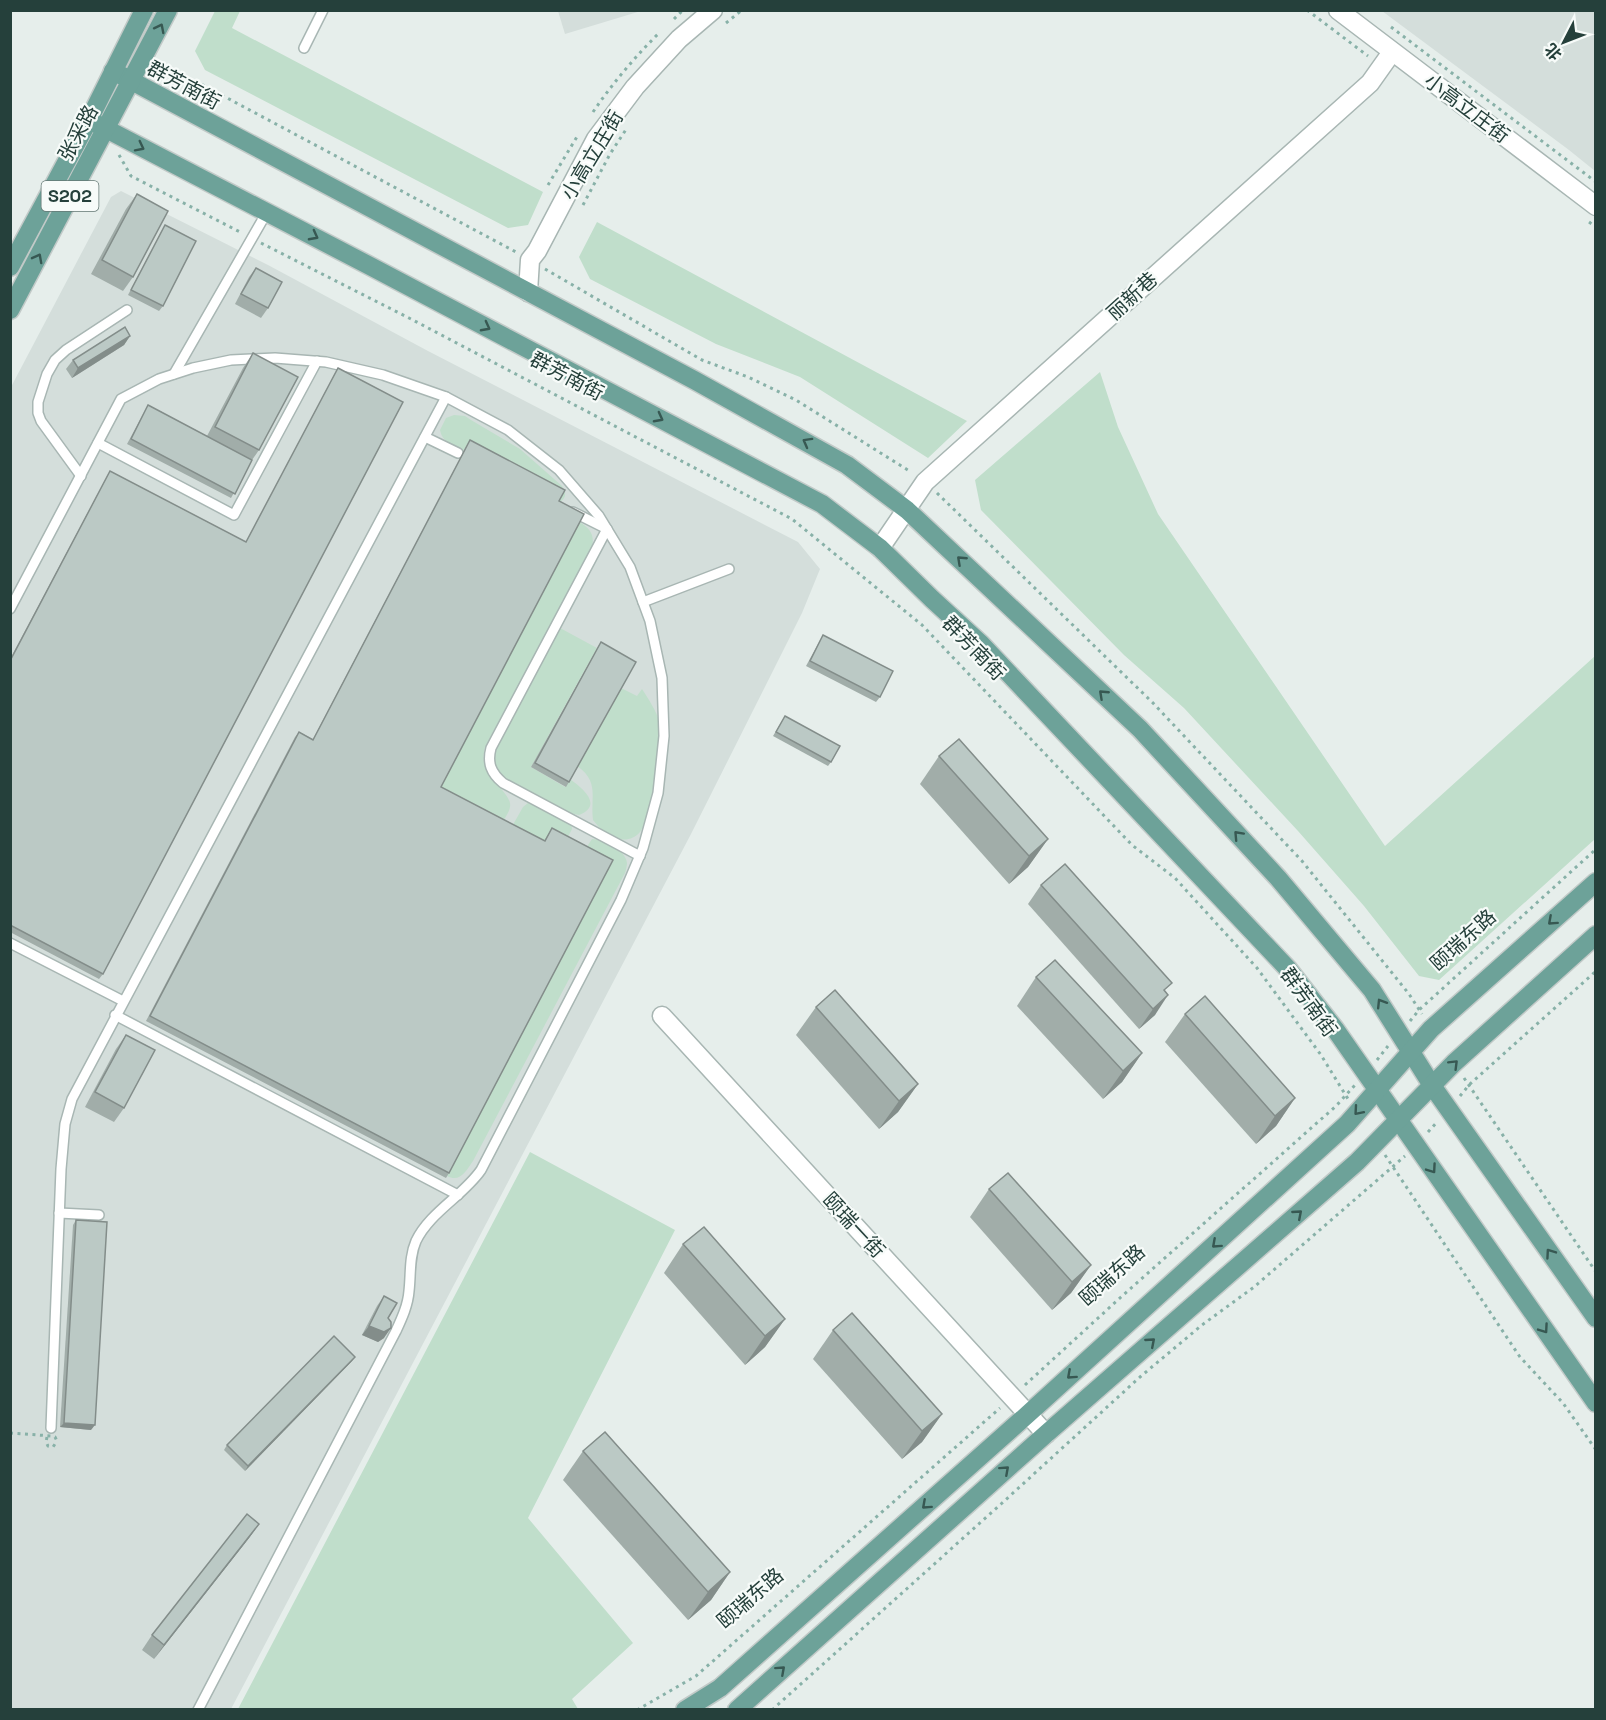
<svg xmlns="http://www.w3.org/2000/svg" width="1606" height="1720" font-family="'Space Grotesk','Noto Sans SC',sans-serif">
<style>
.built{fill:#d4dedb}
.green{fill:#c0decb}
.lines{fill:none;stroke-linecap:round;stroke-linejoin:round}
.service-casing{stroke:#a8b6b3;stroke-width:12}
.minor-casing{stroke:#a8b6b3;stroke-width:21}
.tertiary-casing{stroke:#a8b6b3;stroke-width:21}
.primary-casing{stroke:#c2cac8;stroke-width:21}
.path{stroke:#88b1a8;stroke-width:3;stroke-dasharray:3 4.5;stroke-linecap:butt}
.service{stroke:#fff;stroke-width:9}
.minor{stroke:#fff;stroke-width:18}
.tertiary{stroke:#fff;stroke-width:18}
.primary{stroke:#6da299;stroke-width:18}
.path-bridge{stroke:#88b1a8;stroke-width:3;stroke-dasharray:3 4.5;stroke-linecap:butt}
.wall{fill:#a1ada9}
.shaded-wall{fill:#838d8a}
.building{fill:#bbc9c5;stroke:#838d8a;stroke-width:1.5}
.oneway{stroke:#375852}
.labels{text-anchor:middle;stroke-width:4.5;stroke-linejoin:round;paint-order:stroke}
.shield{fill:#f7fbf9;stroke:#647874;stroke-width:1.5}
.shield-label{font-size:18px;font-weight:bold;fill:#25403b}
.street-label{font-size:20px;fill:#25403b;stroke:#f7fbf9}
</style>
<rect width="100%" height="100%" fill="#e6eeeb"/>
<g class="built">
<path d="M558 11V10L641 11 565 34Z"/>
<path d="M1382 11H1595V171L1569 150Z"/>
<path d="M121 191 268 265 428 351 798 542 820 569 802 613 691 834 231 1709 11 1710V387L111 197Z"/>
</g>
<g class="green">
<path d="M215 11H240L232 28 543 192 528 225 508 228 205 70 195 51Z"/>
<path d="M597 222 967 421 928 458 800 377 716 344 590 279 579 257Z"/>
<path d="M1100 372 1118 427 1158 514 1385 846 1595 656V839L1439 980 1419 976 1364 906 1298 831 1184 708 1124 655 981 510 975 480Z"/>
<path d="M454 415 465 416 471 420 520 449 562 486C566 492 567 498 560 502L467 445 463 451C453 446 442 442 440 430L446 418Z"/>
<path d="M579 522C590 528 595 535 592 548L485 747C484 752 483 757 484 762 486 778 513 795 510 807 509 813 504 819 501 825L438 791Z"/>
<path d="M560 628 597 648 531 767 565 787 570 779C582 788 604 805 579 815 566 814 513 785 502 776 499 773 496 769 494 764 492 757 496 748 499 741Z"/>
<path d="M621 688 637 696 642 689C647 697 658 713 659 722 661 740 651 818 640 832 635 838 627 841 619 839 608 837 600 829 593 820 590 797 600 782 577 766Z"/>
<path d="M528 803 536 805 571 824 572 829 566 841 542 846 510 830 523 807Z"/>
<path d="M592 839C603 839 626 850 627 863 627 865 626 871 625 873L473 1161C466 1171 460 1183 447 1176L584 851Z"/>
<path d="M530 1152 675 1230 528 1518 633 1643 572 1699 578 1709H238Z"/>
</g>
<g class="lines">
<defs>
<g id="service">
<path d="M304 48 323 10"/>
<path d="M174 374 267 212"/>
<path d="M425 437 458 453"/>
<path d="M98 443 234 515 317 361"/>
<path d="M81 476 41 421 38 413V402L47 374 55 360 66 350 127 310"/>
<path d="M573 512 607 529 491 748C487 763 491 773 503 783L640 856"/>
<path d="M643 602 729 569"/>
<path d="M10 609 121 399 159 379 193 368 231 360 275 358 326 362 383 375 446 397 508 430 559 470 599 516 630 567 650 621 662 678 664 736 658 793 643 848 621 900 481 1170C463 1196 430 1212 416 1241 409 1257 411 1274 409 1291 408 1305 402 1318 396 1331L198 1710"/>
<path d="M10 943 123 1001"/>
<path d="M115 1015 458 1195"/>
<path d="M59 1213 99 1215"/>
<path d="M51 1428 61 1169 65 1124 72 1099 446 397"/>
</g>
<path id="minor" d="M662 1016 1046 1434"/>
<g id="tertiary">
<path d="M1338 10 1596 206"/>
<path d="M528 292 530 260 537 251 596 139 635 87 679 39 713 10"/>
<path d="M880 548 925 482 1370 83 1392 52"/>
</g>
<g id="primary">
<path d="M113 71 694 380 847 465 907 510 1140 729 1278 878 1372 990 1433 1087 1596 1318"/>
<path d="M89 120 370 266 822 504 880 548 932 599 981 644 1288 969 1335 1029 1596 1403"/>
<path d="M10 267 89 120 144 10"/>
<path d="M10 310 168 10"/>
<path d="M685 1710 720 1688 1028 1414 1347 1124 1431 1029 1596 882"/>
<path d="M737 1710 1046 1434 1357 1162 1454 1063 1596 935"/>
</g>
</defs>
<use href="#service" class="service-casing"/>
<use href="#minor" class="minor-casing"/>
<use href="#tertiary" class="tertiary-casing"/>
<use href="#primary" class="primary-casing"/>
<g class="path">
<path d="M1307 10 1368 56"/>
<path d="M674 19 683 10"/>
<path d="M726 23 742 10"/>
<path d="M1391 27 1596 182"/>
<path d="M172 83H199L516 252"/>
<path d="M593 112C612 84 634 58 658 34"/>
<path d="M119 155 131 176 242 233"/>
<path d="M548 185 578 135"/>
<path d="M583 205 610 154 627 128"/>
<path d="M1589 222 1596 227"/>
<path d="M261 243 409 318 792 519 922 625 1132 845 1175 878 1257 968 1321 1055 1348 1099"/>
<path d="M545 269 702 360 748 377 796 400 911 472"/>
<path d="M937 493 1153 703 1302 861 1409 994 1422 1014"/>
<path d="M1410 1021 1419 1010 1596 849"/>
<path d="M1377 1060 1388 1046"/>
<path d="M1464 1078 1596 1272"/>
<path d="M1460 1096 1469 1085 1596 971"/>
<path d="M1428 1132 1438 1121"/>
<path d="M1385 1155 1520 1357 1563 1403 1596 1450"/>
<path d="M1025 1385 1121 1297 1336 1106 1355 1085"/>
<path d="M47 1437 46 1442 48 1446 53 1447 57 1441"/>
<path d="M637 1710 696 1676 1000 1408"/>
<path d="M772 1710 1001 1504 1140 1377 1202 1325 1254 1287 1405 1156"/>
</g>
<use href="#service" class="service"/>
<use href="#minor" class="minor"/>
<use href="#tertiary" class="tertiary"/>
<use href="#primary" class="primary"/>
<path class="path-bridge" d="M10 1433 52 1436 55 1437 57 1441"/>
</g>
<g class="wall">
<path d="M137 194 133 277 123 291 91 274 126 209Z"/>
<path d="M165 225 163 306 159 311 128 295Z"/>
<path d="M256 268 268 308 261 318 235 304 249 277Z"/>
<path d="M130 336 124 345 72 378 66 369 73 360Z"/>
<path d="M253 353 259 450 252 460 231 498 127 444 148 405 207 436 243 368Z"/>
<path d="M338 368 103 974 99 979 10 932V659L110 471 246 542Z"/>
<path d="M470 440 559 501 441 787 544 841 552 828 449 1173 446 1178 146 1021 295 737 299 732 313 739Z"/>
<path d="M823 635 880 697 876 702 806 666Z"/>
<path d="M601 642 569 782 566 787 531 767Z"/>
<path d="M785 716 831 762 828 766 773 736Z"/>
<path d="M939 756 1048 839 1028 867 1009 884 920 784Z"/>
<path d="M1041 885 1165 992 1155 1015 1139 1029 1028 904Z"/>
<path d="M1036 977 1142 1053 1122 1082 1103 1099 1017 1006Z"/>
<path d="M816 1007 918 1084 898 1112 879 1129 796 1035Z"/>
<path d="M1185 1014 1295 1098 1276 1126 1256 1144 1165 1042Z"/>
<path d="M126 1035 124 1108 114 1122 85 1107 116 1049Z"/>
<path d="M989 1189 1091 1265 1071 1293 1052 1310 970 1217Z"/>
<path d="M76 1220 91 1430 60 1427 73 1225Z"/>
<path d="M683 1244 785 1319 765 1347 745 1365 664 1273Z"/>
<path d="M384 1296 388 1318 384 1338 378 1342 362 1335 377 1306Z"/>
<path d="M833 1330 942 1414 922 1442 902 1459 813 1359Z"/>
<path d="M355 1357 351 1362 245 1471 224 1450 227 1445Z"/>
<path d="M583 1451 730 1572 711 1600 688 1620 563 1480Z"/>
<path d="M259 1524 249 1538 154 1659 142 1650 152 1635Z"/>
</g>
<g class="shaded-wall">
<path d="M130 336 124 345 72 378 78 368Z"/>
<path d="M1048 839 1028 867 1009 884 1029 856Z"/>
<path d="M1168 995 1155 1015 1139 1029 1153 1009Z"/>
<path d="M1142 1053 1122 1082 1103 1099 1123 1071Z"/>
<path d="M918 1084 898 1112 879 1129 899 1101Z"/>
<path d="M1295 1098 1276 1126 1256 1144 1275 1116Z"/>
<path d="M1091 1265 1071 1293 1052 1310 1072 1282Z"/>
<path d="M785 1319 765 1347 745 1365 765 1336Z"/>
<path d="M369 1326 391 1328 384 1338 378 1342 362 1335Z"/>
<path d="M355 1357 351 1362 245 1471 248 1466Z"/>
<path d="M942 1414 922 1442 902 1459 922 1431Z"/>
<path d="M64 1423 95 1425 91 1430 60 1427Z"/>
<path d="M259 1524 249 1538 154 1659 164 1645Z"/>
<path d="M730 1572 711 1600 688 1620 708 1592Z"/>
</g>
<g class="building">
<path d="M137 194 168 211 133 277 102 260Z"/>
<path d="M165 225 196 241 163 306 131 290Z"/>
<path d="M256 268 282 282 268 308 241 294Z"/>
<path d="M125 327 130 336 78 368 73 360Z"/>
<path d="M253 353 298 377 259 450 215 427Z"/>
<path d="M338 368 403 402 103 974 10 925V661L110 471 246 542Z"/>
<path d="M148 405 252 460 235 494 131 439Z"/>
<path d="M470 440 565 490 559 501 584 514 441 787 545 841 552 828 613 860 449 1173 150 1016 299 732 313 740Z"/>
<path d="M823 635 893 671 880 697 810 661Z"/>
<path d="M601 642 636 662 569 782 535 763Z"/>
<path d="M785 716 840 746 831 762 776 732Z"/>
<path d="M959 739 1048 839 1029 856 939 756Z"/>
<path d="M1065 864 1172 983 1164 990 1168 995 1153 1009 1041 885Z"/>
<path d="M1055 960 1142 1053 1123 1071 1036 977Z"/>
<path d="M835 990 918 1084 899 1101 816 1007Z"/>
<path d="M1205 996 1295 1098 1275 1116 1185 1014Z"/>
<path d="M126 1035 155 1050 124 1108 95 1092Z"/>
<path d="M1008 1173 1091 1265 1072 1282 989 1189Z"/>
<path d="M76 1220 107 1222 95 1425 64 1423Z"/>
<path d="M704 1227 785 1319 765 1336 683 1244Z"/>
<path d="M384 1296 397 1303 388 1318 391 1322V1328L384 1332 369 1326Z"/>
<path d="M852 1313 942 1414 922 1431 833 1330Z"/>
<path d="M334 1336 355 1357 248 1466 227 1445Z"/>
<path d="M605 1432 730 1572 708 1592 583 1451Z"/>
<path d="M247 1514 259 1524 164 1645 152 1635Z"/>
</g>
<defs><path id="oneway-chevron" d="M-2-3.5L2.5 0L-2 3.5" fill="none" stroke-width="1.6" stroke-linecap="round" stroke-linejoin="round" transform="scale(1.5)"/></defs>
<g class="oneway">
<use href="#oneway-chevron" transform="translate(160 28) rotate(-63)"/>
<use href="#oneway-chevron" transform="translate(140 147) rotate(27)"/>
<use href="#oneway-chevron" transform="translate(314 236) rotate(28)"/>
<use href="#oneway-chevron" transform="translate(38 258) rotate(-62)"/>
<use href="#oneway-chevron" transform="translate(486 327) rotate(28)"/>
<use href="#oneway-chevron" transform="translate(659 418) rotate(28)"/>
<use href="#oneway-chevron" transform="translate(807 442) rotate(-151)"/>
<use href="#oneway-chevron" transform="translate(961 560) rotate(-137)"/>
<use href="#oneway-chevron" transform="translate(1103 694) rotate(-137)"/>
<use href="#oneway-chevron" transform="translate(1238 835) rotate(-133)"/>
<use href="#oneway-chevron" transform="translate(1552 921) rotate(138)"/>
<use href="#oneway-chevron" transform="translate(1381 1003) rotate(-122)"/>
<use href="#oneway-chevron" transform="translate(1454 1064) rotate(-45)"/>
<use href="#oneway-chevron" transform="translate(1358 1111) rotate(131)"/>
<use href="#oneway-chevron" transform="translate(1432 1169) rotate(55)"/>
<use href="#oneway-chevron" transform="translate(1298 1214) rotate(-41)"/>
<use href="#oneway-chevron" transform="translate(1216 1244) rotate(138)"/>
<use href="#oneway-chevron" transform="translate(1550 1253) rotate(-125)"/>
<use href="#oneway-chevron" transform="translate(1544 1329) rotate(55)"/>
<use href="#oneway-chevron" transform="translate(1151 1342) rotate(-41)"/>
<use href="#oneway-chevron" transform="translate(1071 1375) rotate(138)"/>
<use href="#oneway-chevron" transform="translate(1005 1470) rotate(-42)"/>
<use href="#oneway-chevron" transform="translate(926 1505) rotate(138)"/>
<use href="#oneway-chevron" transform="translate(781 1670) rotate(-42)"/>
</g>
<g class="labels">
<rect class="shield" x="41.5" y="181" width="57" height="30" rx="4.5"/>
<g class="shield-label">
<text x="70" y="202">S202</text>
</g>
<g class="street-label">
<text transform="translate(184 85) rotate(28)" y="7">群芳南街</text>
<text transform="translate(1467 108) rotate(37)" y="7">小高立庄街</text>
<text transform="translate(78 133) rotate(-62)" y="7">张采路</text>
<text transform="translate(592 155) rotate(-59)" y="7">小高立庄街</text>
<text transform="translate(1132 296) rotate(-42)" y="7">丽新巷</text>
<text transform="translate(567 376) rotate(28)" y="7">群芳南街</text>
<text transform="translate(974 648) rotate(46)" y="7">群芳南街</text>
<text transform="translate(1463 940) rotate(-42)" y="7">颐瑞东路</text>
<text transform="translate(1309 1002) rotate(54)" y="7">群芳南街</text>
<text transform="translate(854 1225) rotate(47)" y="7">颐瑞一街</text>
<text transform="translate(1112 1275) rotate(-42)" y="7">颐瑞东路</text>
<text transform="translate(750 1598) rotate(-41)" y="7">颐瑞东路</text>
</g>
</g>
<rect width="1606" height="1720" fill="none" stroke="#25403b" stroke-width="24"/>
<g transform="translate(1564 42) rotate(228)" stroke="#f7fbf9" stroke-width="4.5" paint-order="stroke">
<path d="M0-4.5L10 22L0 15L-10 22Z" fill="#25403b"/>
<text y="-9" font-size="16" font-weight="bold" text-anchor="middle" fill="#25403b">北</text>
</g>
</svg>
